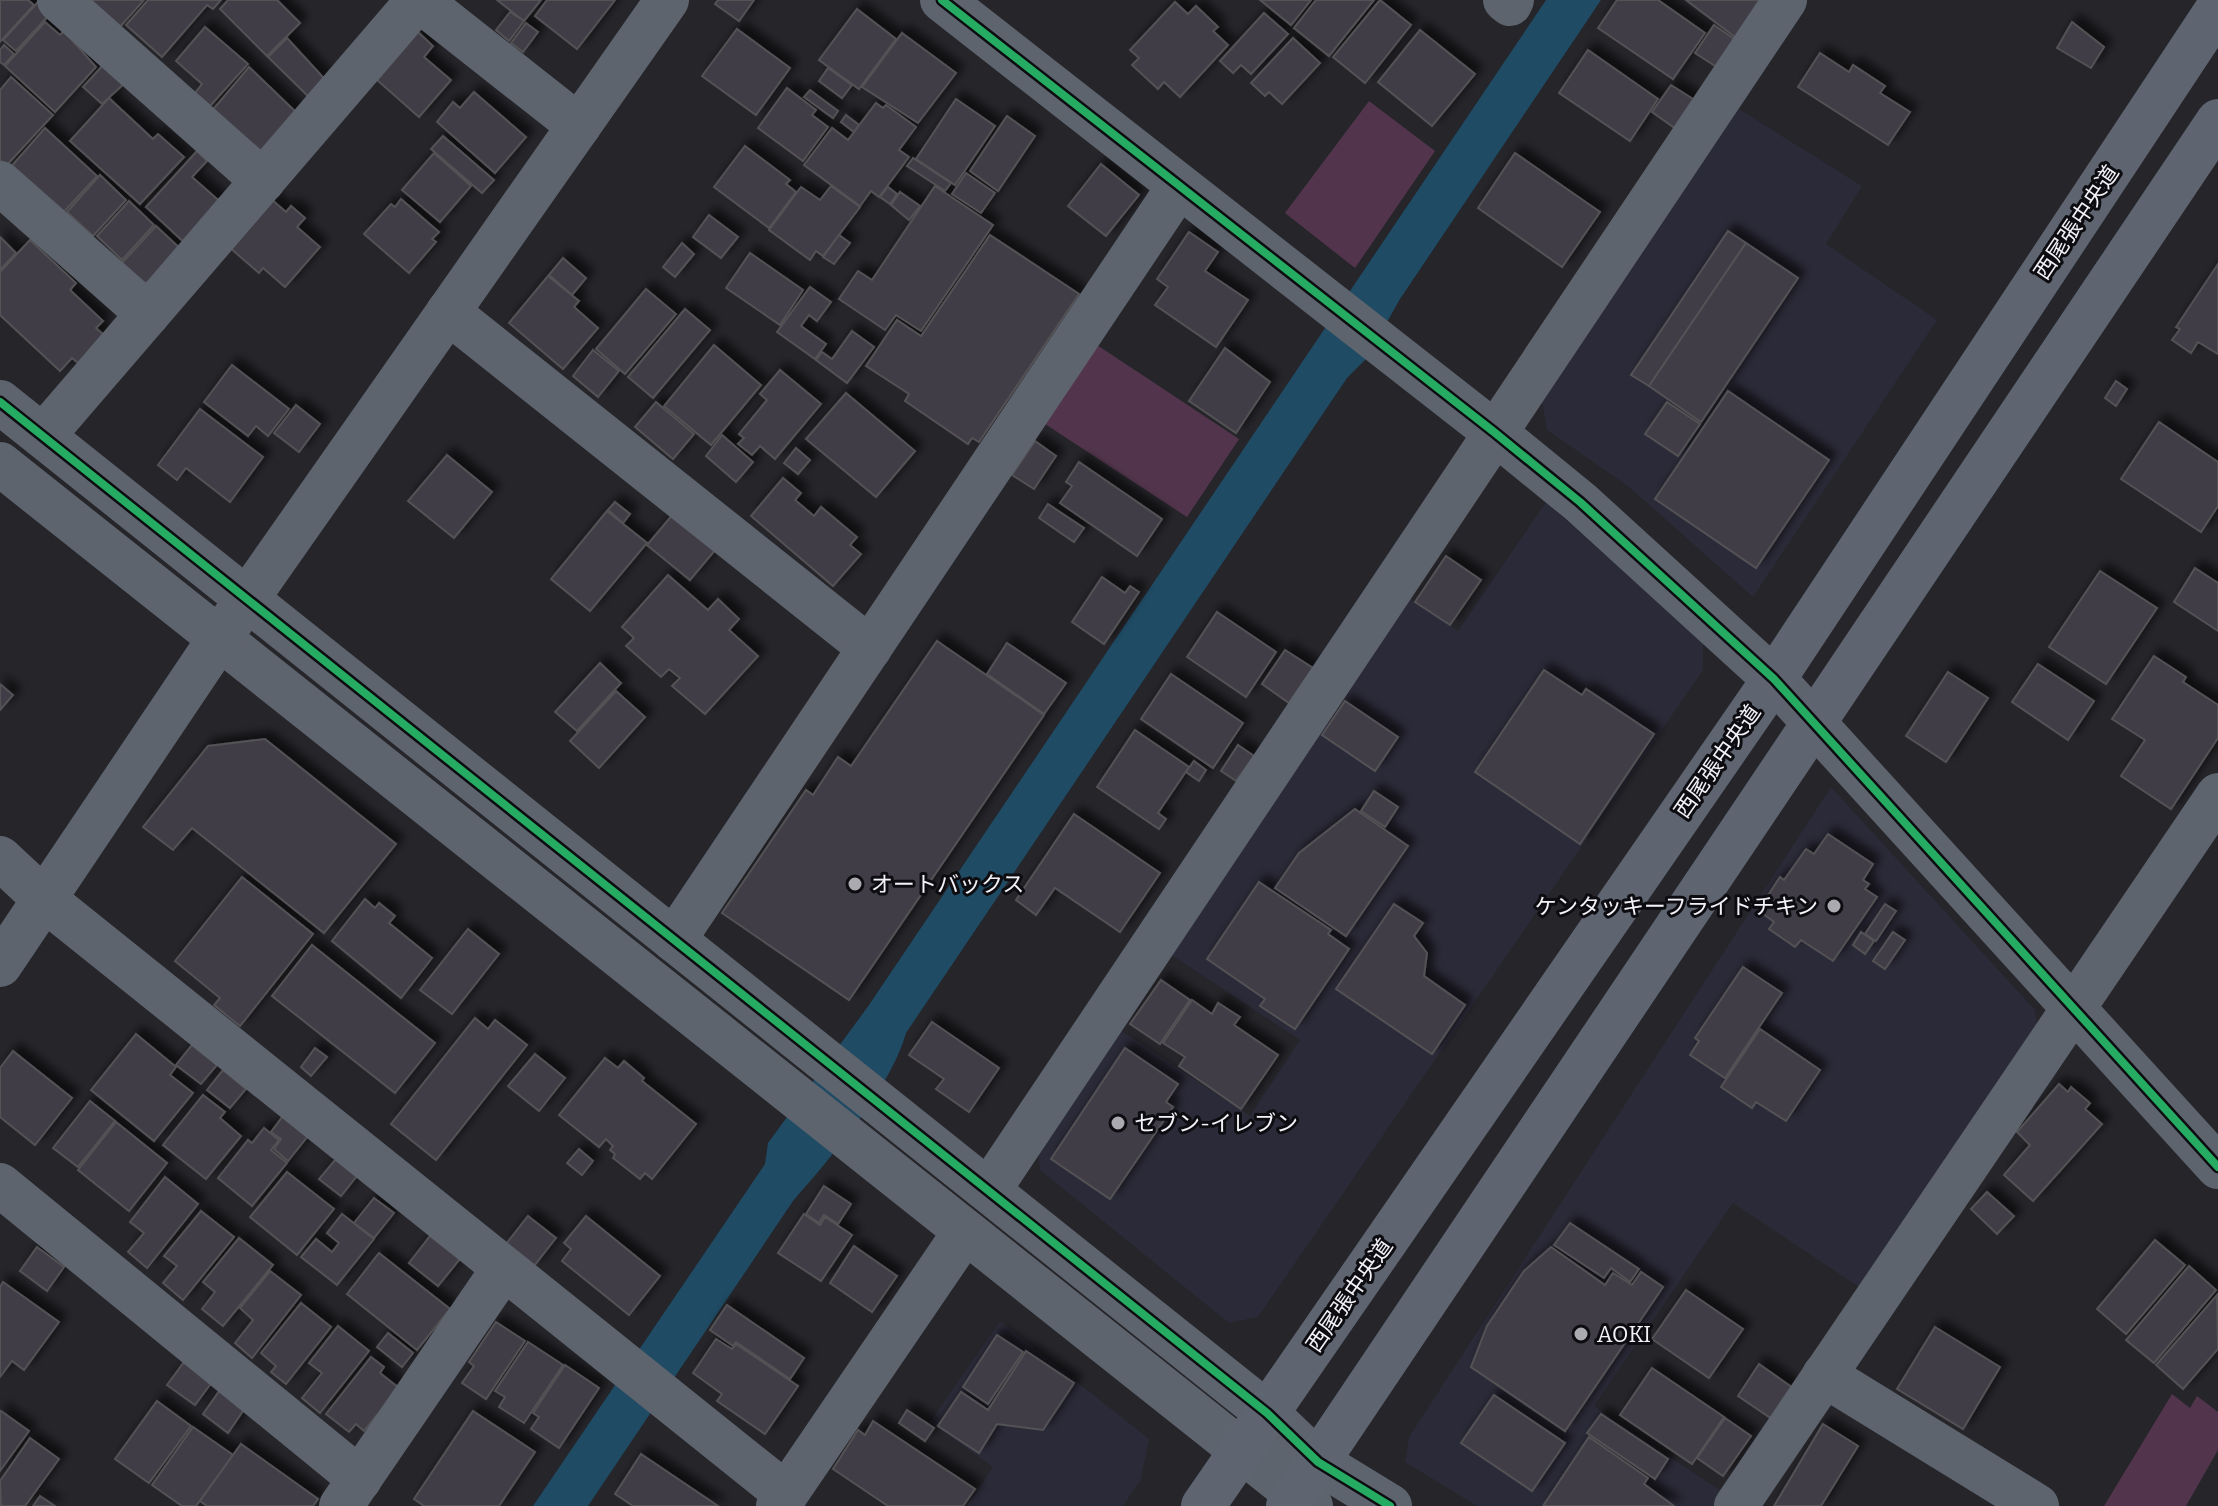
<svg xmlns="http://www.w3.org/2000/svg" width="2218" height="1506" font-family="Bitter,'Noto Sans JP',serif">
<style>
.built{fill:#2b2a38}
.green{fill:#52354c}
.water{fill:#1f4b64}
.building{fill:#413d46;stroke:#535255;stroke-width:2;filter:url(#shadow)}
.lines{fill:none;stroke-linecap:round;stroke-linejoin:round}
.minor{stroke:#5e646e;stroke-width:44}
.major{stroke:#5e6571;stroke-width:44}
.cycleway-casing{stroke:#0d0d11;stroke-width:13}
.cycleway{stroke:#26ab63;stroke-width:8}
.poi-dot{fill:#aaaab0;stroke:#0d0d11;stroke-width:3}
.labels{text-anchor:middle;stroke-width:6;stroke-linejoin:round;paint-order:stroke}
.street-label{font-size:22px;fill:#f2f2f8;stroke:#0d0d11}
.poi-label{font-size:22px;fill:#f2f2f8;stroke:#0d0d11;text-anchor:start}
</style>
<defs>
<filter id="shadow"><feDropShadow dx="7" dy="-7" stdDeviation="4" flood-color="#0009"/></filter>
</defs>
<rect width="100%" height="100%" fill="#25252a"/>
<g class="built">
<path d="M1739 109 1862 186 1826 244 1937 320 1753 597 1628 486 1547 430 1542 401Z"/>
<path d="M1546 502 1703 643V670L1258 1317 1229 1323 1040 1170 1038 1150 1119 1029 1250 1116 1300 1040 1170 954 1408 597 1458 631Z"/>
<path d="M1831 787 2035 1010 2038 1029 1862 1289 1733 1203 1594 1406 1724 1493 1715 1506H1477L1405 1462 1409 1437Z"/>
<path d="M1000 1321 1149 1439 1141 1479 1123 1506H967L993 1467 930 1422Z"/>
</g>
<g class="green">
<path d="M1369 101 1435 151 1355 268 1285 213Z"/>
<path d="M1094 343 1239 439 1187 517 1042 422Z"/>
<path d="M2172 1394 2190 1408 2197 1396 2218 1412V1450L2186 1506H2104Z"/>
</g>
<path class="water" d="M1546 0H1601L1400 299 1366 359 1347 378 906 1033C891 1087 831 1158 793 1201L588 1506H533L765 1164 768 1143 869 1005Z"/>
<g class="building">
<path d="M0 0H28L34 5 0 42Z"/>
<path d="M84 0H144L120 27Z"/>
<path d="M148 0H221L213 9 207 5 162 57 126 25Z"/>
<path d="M228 0H277L300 23 267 56 220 9Z"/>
<path d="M497 0H541L524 21Z"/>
<path d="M547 0H615L577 49 535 16Z"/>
<path d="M718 0H754L739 21 715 4Z"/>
<path d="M1260 0H1311L1291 25Z"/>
<path d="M1316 0H1374L1329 56 1294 28Z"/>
<path d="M1380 0 1411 25 1365 83 1333 57Z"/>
<path d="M1617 0H1658L1705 33 1673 79 1598 28Z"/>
<path d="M1686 0H1761L1735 37Z"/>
<path d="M39 1 52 12 16 51 3 40Z"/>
<path d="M1175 2 1188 14 1196 6 1218 27 1213 31 1228 45 1180 97 1164 82 1158 89 1132 65 1139 58 1130 50Z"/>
<path d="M857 9 896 39 859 89 819 60Z"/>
<path d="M510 12 524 21 509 41 496 30Z"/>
<path d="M1264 13 1288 34 1251 74 1241 65 1233 73 1220 61Z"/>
<path d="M45 22 60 35 64 31 96 67 55 112 5 66Z"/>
<path d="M2072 22 2104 47 2091 68 2057 48Z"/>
<path d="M526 23 538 32 523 52 511 43Z"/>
<path d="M1714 25 1737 41 1718 68 1695 53Z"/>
<path d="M205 27 248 64 210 106 195 93 202 84 176 61Z"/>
<path d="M737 29 790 68 756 115 702 76Z"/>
<path d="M1420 30 1475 74 1432 126 1378 82Z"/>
<path d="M418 32 433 46 424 57 451 80 419 117 377 80Z"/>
<path d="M902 33 956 73 918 123 862 87Z"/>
<path d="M287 38 330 85 313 101 268 57Z"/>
<path d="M1293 38 1320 63 1282 104 1269 92 1265 96 1251 83Z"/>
<path d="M4 45 14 54 4 65 0 62V50Z"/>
<path d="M1588 50 1658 99 1630 141 1559 93Z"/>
<path d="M1820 53 1849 72 1853 65 1885 86 1880 93 1910 112 1888 145 1798 87Z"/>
<path d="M105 63 126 82 102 104 83 87Z"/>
<path d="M249 67 299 115 259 153 211 112Z"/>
<path d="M828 68 852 85 842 98 819 81Z"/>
<path d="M11 77 53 115 6 166 0 160V90Z"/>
<path d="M1671 85 1696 101 1676 129 1652 112Z"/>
<path d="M787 88 816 110 812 115 828 127 803 161 758 128Z"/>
<path d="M810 90 838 111 833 118 804 97Z"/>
<path d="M474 92 526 137 495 173 437 122 453 102 460 108Z"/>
<path d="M109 98 153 139 158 134 184 157 140 204 70 141Z"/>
<path d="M956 99 995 126 955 185 916 159Z"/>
<path d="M876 103 883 108 886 105 916 127 899 150 909 157 879 197 871 191 860 206 804 165 832 128 848 140Z"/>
<path d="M846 115 859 125 854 132 841 122Z"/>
<path d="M1007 116 1035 136 998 191 970 171Z"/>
<path d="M45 128 97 176 60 216 9 169Z"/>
<path d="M443 136 494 180 482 193 431 149Z"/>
<path d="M745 146 790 180 786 184 796 192 769 228 714 187Z"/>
<path d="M197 151 207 161 192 177 225 206 188 246 146 207Z"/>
<path d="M434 153 471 186 440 222 402 190Z"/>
<path d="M1515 153 1600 212 1562 267 1478 208Z"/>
<path d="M913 158 951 183 945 191 907 166Z"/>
<path d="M1101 164 1139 195 1106 236 1068 206Z"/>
<path d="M966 173 995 193 981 213 952 194Z"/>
<path d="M100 175 126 200 93 236 67 212Z"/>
<path d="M831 186 860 207 823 256 816 251 810 260 769 230 801 187 820 200Z"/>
<path d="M935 186 993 225 921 331 896 315 885 330 839 299 858 271 872 280Z"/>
<path d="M888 187 897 194 890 204 880 197Z"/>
<path d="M900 192 920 206 909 220 891 205Z"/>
<path d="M271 199 286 212 291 206 305 218 297 227 320 247 285 287 263 268 259 273 229 247Z"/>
<path d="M401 199 439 232 432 239 436 242 409 273 364 234 391 204 395 207Z"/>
<path d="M129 201 154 225 122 260 97 236Z"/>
<path d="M709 215 738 237 721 258 693 237Z"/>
<path d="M156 226 184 252 157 282 140 283 120 265Z"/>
<path d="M1728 231 1746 243 1649 386 1631 375Z"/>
<path d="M1189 232 1218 252 1205 271 1248 300 1216 347 1155 305 1168 287 1157 279Z"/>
<path d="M839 235 850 243 834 264 823 257Z"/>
<path d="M990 235 1079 294 979 442 972 438 968 444 905 401 909 394 866 366 897 320 921 336Z"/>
<path d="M0 237 16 253 0 270Z"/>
<path d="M30 240 76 283 70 290 103 321 96 328 104 335 78 363 72 358 60 371 0 315V272Z"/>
<path d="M682 243 694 254 675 277 663 267Z"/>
<path d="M1746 243 1798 278 1701 422 1649 386Z"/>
<path d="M750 253 803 290 780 325 726 288Z"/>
<path d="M563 258 586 278 572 295 549 275Z"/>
<path d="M2218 264V354L2198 342 2191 353 2172 340 2180 329 2176 327Z"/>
<path d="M548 276 579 301 574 307 598 328 563 369 509 323Z"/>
<path d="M810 287 831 302 817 321 809 315 801 326 826 344 815 359 777 332Z"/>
<path d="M646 289 676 314 625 374 596 349Z"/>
<path d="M685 309 710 330 653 398 628 377Z"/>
<path d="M852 331 874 347 847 383 816 360 822 352 832 359Z"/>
<path d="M714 345 761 385 711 445 664 406Z"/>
<path d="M1225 348 1270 382 1236 433 1189 401Z"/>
<path d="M593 350 619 371 598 397 573 376Z"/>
<path d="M232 365 289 409 268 436 256 426 248 436 204 402Z"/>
<path d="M780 370 821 404 775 459 760 446 752 455 738 444 744 438 739 434 767 400 760 394Z"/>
<path d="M2116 381 2127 389 2116 406 2105 398Z"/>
<path d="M1728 391 1829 460 1756 568 1655 499Z"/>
<path d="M846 393 915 451 876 497 806 439Z"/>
<path d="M656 402 694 434 673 459 635 427Z"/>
<path d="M1667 402 1700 424 1678 456 1645 434Z"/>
<path d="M296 405 320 424 299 452 274 433Z"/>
<path d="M200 409 263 457 230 502 186 468 177 480 158 465Z"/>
<path d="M2159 422 2218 462V506L2201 532 2121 479Z"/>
<path d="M722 435 753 462 736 482 706 456Z"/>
<path d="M1035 441 1056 456 1034 489 1012 475Z"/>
<path d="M796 448 810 460 798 474 784 463Z"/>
<path d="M447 455 492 492 454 538 408 501Z"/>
<path d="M1079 462 1162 519 1137 556 1060 503 1072 486 1066 482Z"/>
<path d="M783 478 801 493 795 500 814 516 821 507 857 537 850 545 861 554 833 586 751 516Z"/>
<path d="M615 502 630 514 623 523 608 510Z"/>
<path d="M1048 504 1084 528 1074 542 1039 518Z"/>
<path d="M607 511 647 543 590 611 551 579Z"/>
<path d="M674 513 716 549 690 580 647 545Z"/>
<path d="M1446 556 1481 580 1450 625 1415 602Z"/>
<path d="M2195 568 2218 583V631L2174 602Z"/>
<path d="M2100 571 2157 608 2106 684 2049 647Z"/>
<path d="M668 575 708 610 718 599 739 619 729 630 758 656 705 714 672 686 680 678 669 669 661 677 626 646 634 638 622 627Z"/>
<path d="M1102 577 1125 593 1130 586 1139 592 1104 644 1072 622Z"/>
<path d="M1217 612 1276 652 1246 697 1187 657Z"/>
<path d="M937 641 1044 715 849 1000 722 913 806 790 813 795 838 757 851 766Z"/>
<path d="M1007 643 1066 683 1044 714 987 674Z"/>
<path d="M1285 650 1313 668 1289 703 1262 684Z"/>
<path d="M2154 656 2186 677 2183 682 2218 705V738L2171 809 2121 776 2145 740 2112 719Z"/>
<path d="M600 663 621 683 577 731 555 712Z"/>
<path d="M2038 664 2094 701 2068 740 2012 702Z"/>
<path d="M1544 670 1582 695 1586 689 1654 734 1580 844 1475 772Z"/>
<path d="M1948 672 1988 698 1946 762 1906 736Z"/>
<path d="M1171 674 1243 723 1213 768 1141 719Z"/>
<path d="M0 684 13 695 0 710Z"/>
<path d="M616 691 645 717 599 768 570 741Z"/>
<path d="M1345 701 1398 737 1375 771 1322 735Z"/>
<path d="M1135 730 1189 767 1158 813 1166 819 1159 829 1097 787Z"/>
<path d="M265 739 396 844 324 933 192 828 173 850 143 827 208 746Z"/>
<path d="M1238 745 1254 756 1236 781 1221 771Z"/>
<path d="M1194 761 1206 770 1199 781 1186 772Z"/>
<path d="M1374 791 1398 807 1385 827 1361 811Z"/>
<path d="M1355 809 1408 846 1346 936 1275 888 1299 853Z"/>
<path d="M1074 814 1160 873 1120 932 1055 888 1036 915 1016 900Z"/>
<path d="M1828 834 1873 864 1863 880 1869 884 1865 889 1877 897 1833 961 1801 940 1795 947 1769 929 1774 922 1762 913 1765 908 1761 906 1780 877 1784 880 1806 849 1814 854Z"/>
<path d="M242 877 313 934 240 1026 214 1005 220 998 175 961Z"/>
<path d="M1259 882 1331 930 1328 934 1349 949 1295 1029 1260 1006 1265 999 1207 959Z"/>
<path d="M365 899 375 908 379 903 395 916 389 923 432 958 401 998 332 941Z"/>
<path d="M1394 904 1423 923 1414 936 1427 953 1424 976 1465 1005 1432 1054 1336 989Z"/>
<path d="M1885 904 1896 911 1876 941 1865 934Z"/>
<path d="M468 929 499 954 452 1014 420 990Z"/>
<path d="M1861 932 1874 941 1865 954 1853 945Z"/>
<path d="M1893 932 1905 940 1885 969 1873 961Z"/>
<path d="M312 945 435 1043 395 1093 272 996Z"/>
<path d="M1743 967 1782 993 1725 1078 1690 1055 1699 1041 1695 1038Z"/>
<path d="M1161 980 1190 1000 1160 1044 1130 1024Z"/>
<path d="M1192 1000 1212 1014 1218 1003 1240 1017 1234 1025 1278 1055 1241 1109 1179 1066 1185 1057 1163 1043Z"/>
<path d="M475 1018 488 1029 495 1020 527 1045 436 1160 391 1124Z"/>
<path d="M932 1022 999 1068 969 1112 936 1089 944 1079 909 1055Z"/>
<path d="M1760 1029 1820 1070 1786 1121 1756 1102 1752 1108 1721 1087Z"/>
<path d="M136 1034 176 1067 170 1075 193 1093 154 1141 91 1090Z"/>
<path d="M192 1045 217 1065 201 1084 176 1065Z"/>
<path d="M315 1048 327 1057 311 1076 301 1067Z"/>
<path d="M1125 1048 1178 1084 1166 1102 1173 1107 1110 1199 1051 1159Z"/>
<path d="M13 1051 72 1098 35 1145 0 1117V1068Z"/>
<path d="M535 1054 565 1078 539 1111 508 1086Z"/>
<path d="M605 1058 618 1068 624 1061 644 1078 642 1081 696 1124 652 1179 645 1173 640 1179 613 1158 615 1154 610 1150 613 1146 606 1139 599 1147 559 1115Z"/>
<path d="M223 1070 246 1089 230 1108 207 1090Z"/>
<path d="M2059 1084 2068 1092 2071 1087 2090 1103 2085 1109 2102 1124 2033 1201 2004 1175 2030 1145 2017 1132Z"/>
<path d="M203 1095 225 1112 220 1118 241 1136 206 1179 163 1145Z"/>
<path d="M90 1101 115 1121 78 1167 53 1148Z"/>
<path d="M283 1116 308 1136 288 1161 274 1149 281 1139 271 1132Z"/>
<path d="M116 1122 167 1163 129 1211 78 1170Z"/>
<path d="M264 1128 279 1140 271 1150 287 1163 252 1206 218 1178 248 1140 252 1143Z"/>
<path d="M579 1149 593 1161 582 1175 567 1163Z"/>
<path d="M336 1159 357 1176 341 1196 319 1179Z"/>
<path d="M287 1172 334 1209 297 1255 250 1217Z"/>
<path d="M165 1177 198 1204 147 1268 128 1252 144 1233 130 1222Z"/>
<path d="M824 1186 851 1204 838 1224 824 1215 819 1223 806 1214Z"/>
<path d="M1987 1192 2014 1216 1997 1234 1971 1209Z"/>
<path d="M374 1198 394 1213 374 1238 354 1223Z"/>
<path d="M201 1211 234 1237 183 1300 163 1283 177 1266 164 1256Z"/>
<path d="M342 1214 374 1239 337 1285 301 1257 316 1239 332 1252 339 1243 327 1233Z"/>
<path d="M804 1214 820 1225 825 1217 852 1235 821 1281 778 1253Z"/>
<path d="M528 1216 556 1238 534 1266 506 1244Z"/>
<path d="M586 1216 660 1276 629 1315 562 1261 571 1249 564 1243Z"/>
<path d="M1570 1223 1639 1269 1630 1282 1611 1268 1604 1278 1554 1245Z"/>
<path d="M430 1236 460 1259 438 1286 409 1263Z"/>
<path d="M239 1238 273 1265 223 1326 202 1309 215 1292 203 1282Z"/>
<path d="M2155 1240 2185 1265 2126 1334 2097 1309Z"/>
<path d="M854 1246 897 1276 872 1312 830 1283Z"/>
<path d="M37 1247 64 1267 47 1291 20 1271Z"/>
<path d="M1551 1247 1605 1285 1613 1273 1632 1285 1641 1272 1663 1287 1565 1431 1471 1367 1487 1326 1524 1271Z"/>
<path d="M379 1253 450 1309 417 1350 347 1294Z"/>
<path d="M2189 1266 2216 1290 2154 1363 2126 1340Z"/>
<path d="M270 1271 301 1295 252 1358 235 1343 253 1320 240 1308Z"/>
<path d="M3 1282 59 1322 24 1370 12 1361 0 1377V1287Z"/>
<path d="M1686 1290 1743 1329 1709 1378 1652 1339Z"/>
<path d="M2217 1295 2218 1349 2183 1389 2156 1365Z"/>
<path d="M301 1303 331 1327 286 1384 271 1372 276 1366 261 1353Z"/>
<path d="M727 1305 804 1358 790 1379 736 1342 733 1346 710 1330Z"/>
<path d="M496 1322 525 1341 486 1399 462 1383 474 1366 469 1362Z"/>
<path d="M338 1326 369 1351 320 1413 302 1398 322 1373 309 1363Z"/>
<path d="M1935 1327 2000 1367 1963 1429 1897 1389Z"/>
<path d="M388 1333 413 1353 402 1367 377 1347Z"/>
<path d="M997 1335 1023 1352 988 1404 963 1387Z"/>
<path d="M716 1339 732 1349 736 1344 798 1386 765 1434 717 1401 722 1394 693 1373Z"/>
<path d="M528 1342 563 1365 524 1423 499 1407 505 1397 495 1391Z"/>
<path d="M1026 1351 1074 1383 1043 1430 997 1424 979 1453 938 1426 961 1392 988 1410Z"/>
<path d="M371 1357 384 1367 380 1373 399 1388 364 1431 356 1424 349 1432 326 1414Z"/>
<path d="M184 1362 212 1382 195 1405 167 1385Z"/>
<path d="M1759 1364 1793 1388 1772 1419 1738 1396Z"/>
<path d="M565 1365 599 1388 559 1448 531 1429 539 1417 533 1413Z"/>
<path d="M1652 1368 1724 1417 1692 1464 1620 1415Z"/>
<path d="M220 1390 245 1408 228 1433 203 1414Z"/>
<path d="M1494 1395 1565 1443 1532 1491 1461 1443Z"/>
<path d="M157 1401 191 1426 149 1483 115 1459Z"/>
<path d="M907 1410 934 1428 925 1441 899 1423Z"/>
<path d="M1 1411 29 1431 0 1471V1413Z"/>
<path d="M473 1411 535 1452 499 1506H424L414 1499Z"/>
<path d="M1601 1414 1668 1459 1655 1479 1587 1433Z"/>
<path d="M1725 1418 1751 1436 1723 1476 1697 1458Z"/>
<path d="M873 1421 975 1489 963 1506H888L833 1469 858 1430 865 1435Z"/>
<path d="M1823 1424 1858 1446 1821 1506H1774Z"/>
<path d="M193 1427 233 1455 196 1506H182L152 1485Z"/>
<path d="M1589 1437 1648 1478 1644 1484 1674 1506H1543Z"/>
<path d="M30 1438 59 1459 25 1506H1L0 1481Z"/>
<path d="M241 1444 318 1499 313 1506H207L200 1501Z"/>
<path d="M641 1454 718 1506H633L615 1494Z"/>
<path d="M40 1496 55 1506H33Z"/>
</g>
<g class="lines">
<g class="minor">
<path d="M59 0 263 181"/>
<path d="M419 0 579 126"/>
<path d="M942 0 1494 432 1580 502 1774 679 2218 1167"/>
<path d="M1505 0 1510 4 1512 0"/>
<path d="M0 183 148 314"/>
<path d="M448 312 870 648"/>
<path d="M0 402 1267 1413 1318 1462 1390 1506"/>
<path d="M43 436 418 0"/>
<path d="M0 464 1311 1506"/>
<path d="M0 858 44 899 786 1494"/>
<path d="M674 940 1179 186"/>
<path d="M0 965 219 639 667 0"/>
<path d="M0 1185 360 1479"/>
<path d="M989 1190 1785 0"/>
<path d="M1824 1375 2037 1506"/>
<path d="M341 1506 503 1269"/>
<path d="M778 1506 964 1233"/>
<path d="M1736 1506 2218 795"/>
</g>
<g class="major">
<path d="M1203 1506 1774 679 2218 8"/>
<path d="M1288 1506 2218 121"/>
</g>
<defs>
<g id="cycleway">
<path d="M942 0 1494 432 1580 502 1774 679 2218 1167"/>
<path d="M0 402 1267 1413 1318 1462 1390 1506"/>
</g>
</defs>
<use href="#cycleway" class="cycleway-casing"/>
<use href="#cycleway" class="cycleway"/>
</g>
<g class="poi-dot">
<circle cx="855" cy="884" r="8"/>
<circle cx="1834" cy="906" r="8"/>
<circle cx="1118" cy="1123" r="8"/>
<circle cx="1581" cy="1334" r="8"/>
</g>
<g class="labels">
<g class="street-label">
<text transform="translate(2076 222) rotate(-56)" y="8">西尾張中央道</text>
<text transform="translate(1717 761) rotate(-55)" y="8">西尾張中央道</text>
<text transform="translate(1349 1295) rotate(-55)" y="8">西尾張中央道</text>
</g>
<g class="poi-label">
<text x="871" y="892">オートバックス</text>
<text x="1818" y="914" text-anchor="end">ケンタッキーフライドチキン</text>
<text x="1134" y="1131">セブン-イレブン</text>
<text x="1597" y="1342">AOKI</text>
</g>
</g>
</svg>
